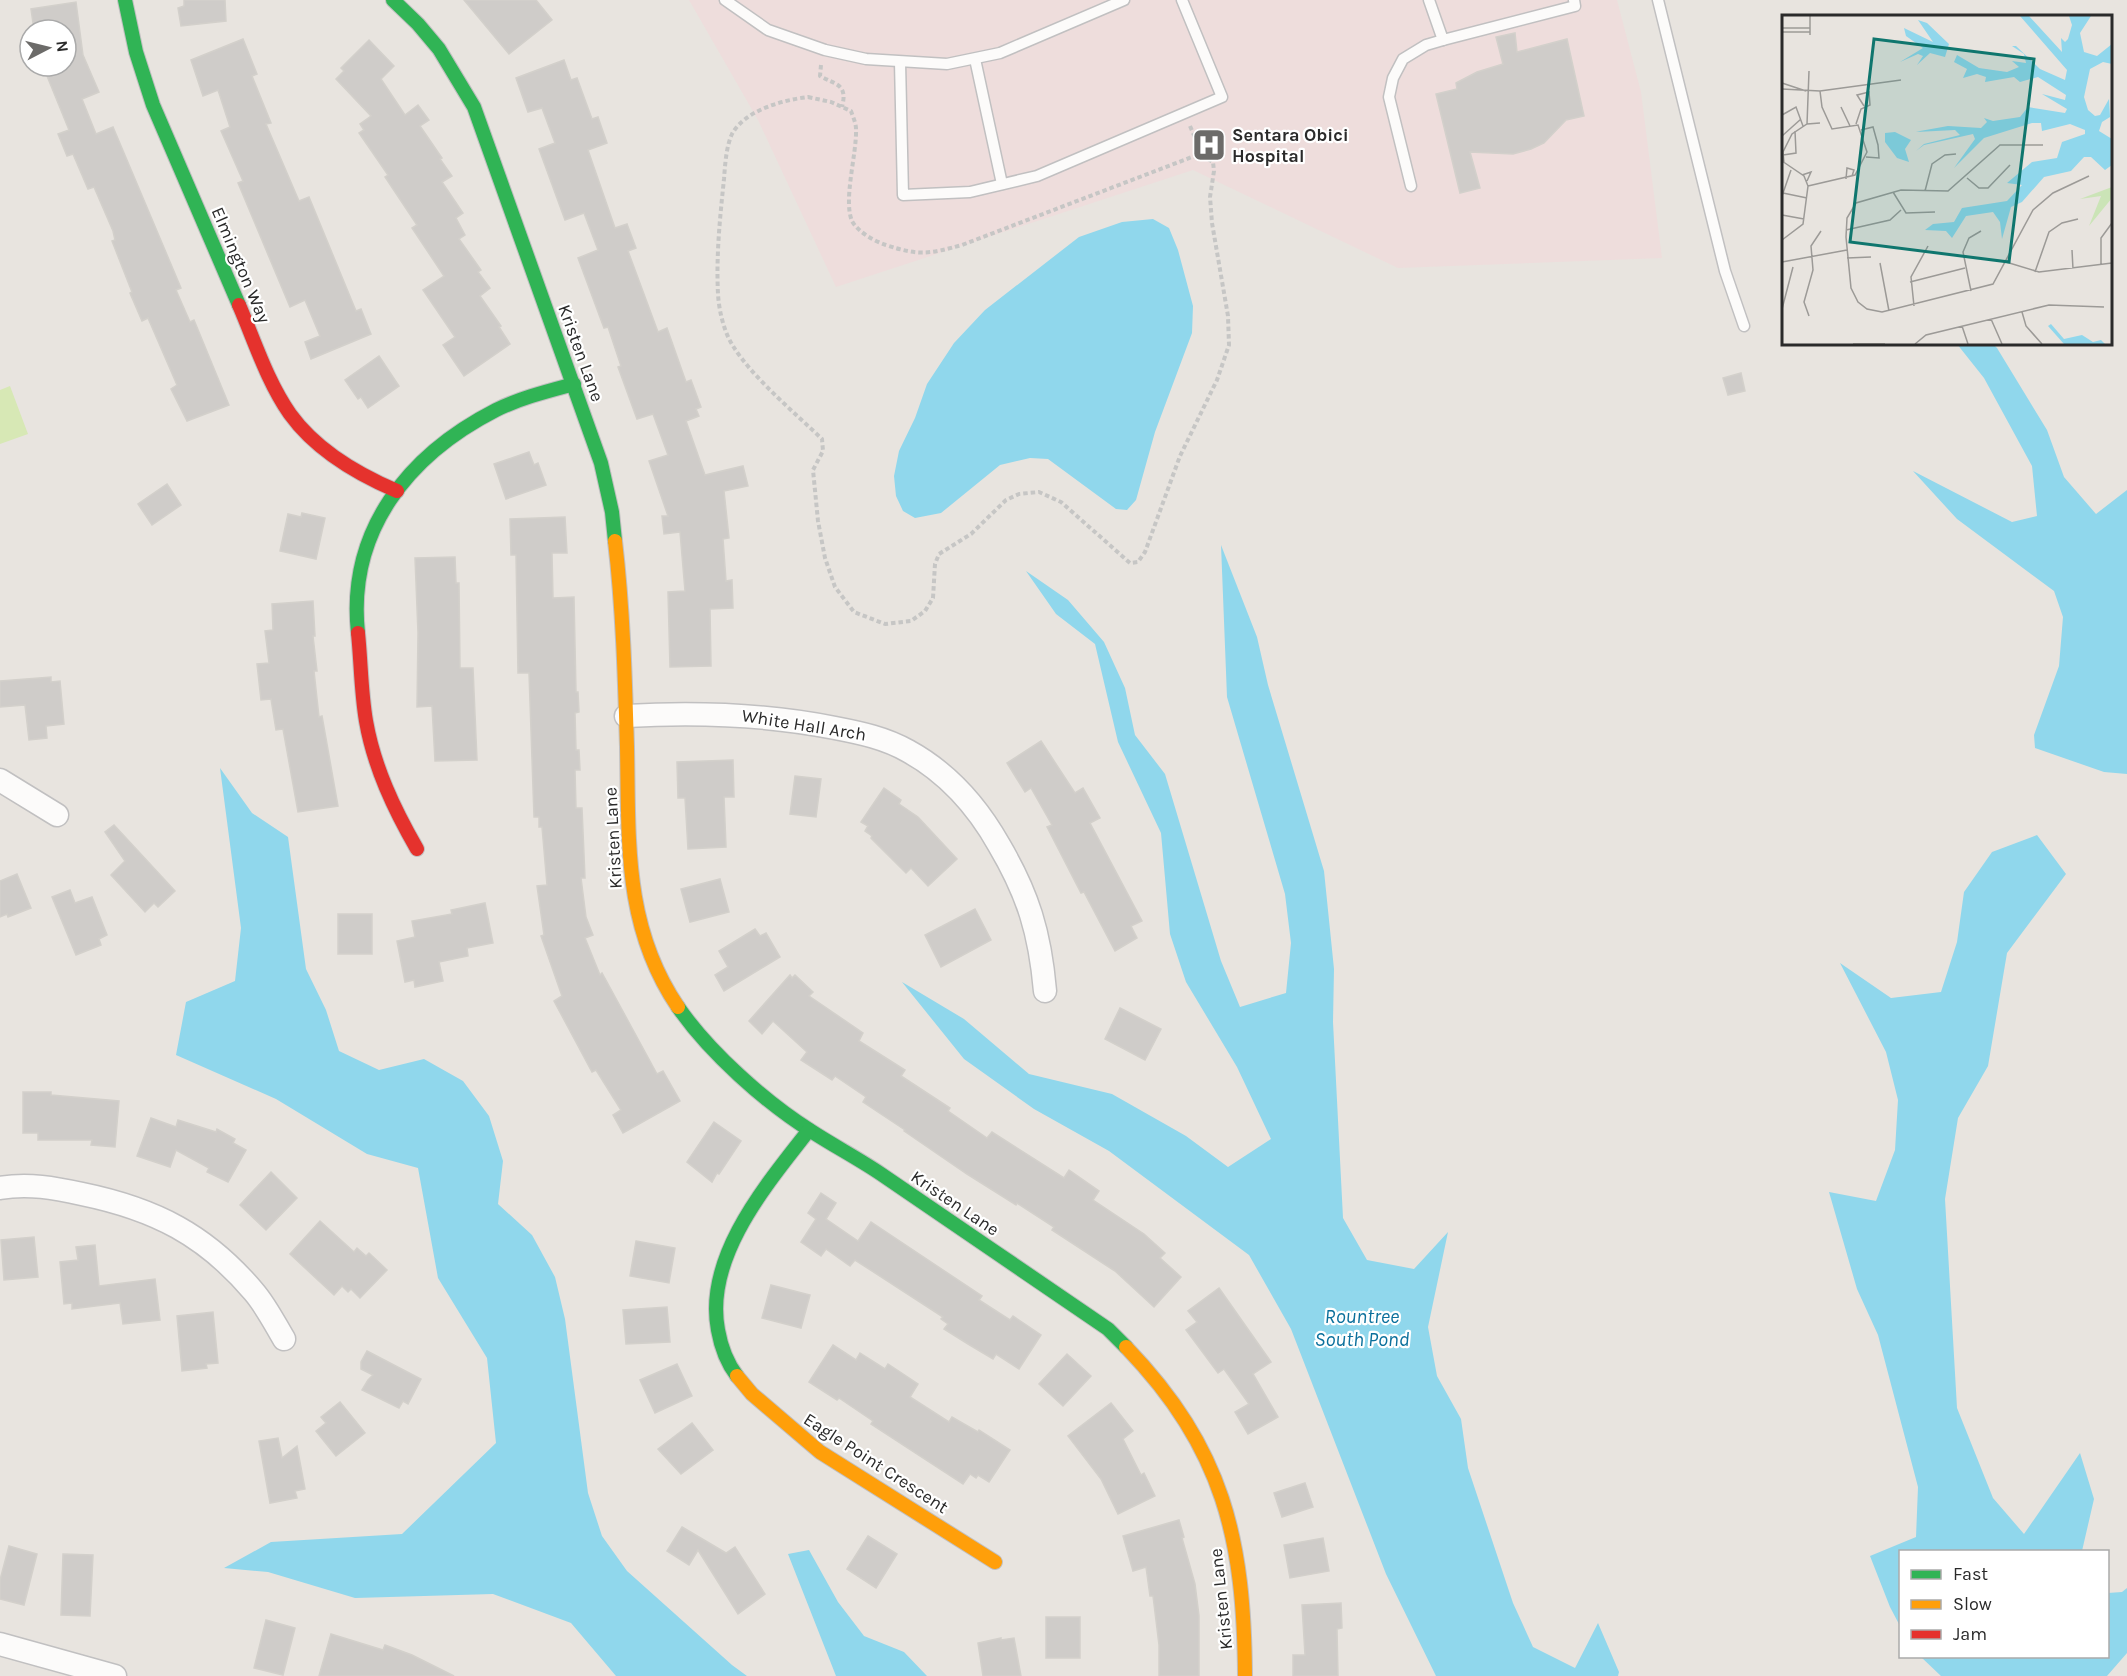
<svg xmlns="http://www.w3.org/2000/svg" width="2127" height="1676" font-family="Karla,sans-serif">
<style>
.medical{fill:#eedddc}
.pitch{fill:#d7e8b5}
.water{fill:#90d7ec}
.building{fill:#cfccc9;stroke:#d3d0cb;stroke-width:1.5}
.lines{fill:none;stroke-linecap:round;stroke-linejoin:round}
.lane-casing{stroke:#c1c0c1;stroke-width:13}
.street-casing{stroke:#c1c0c1;stroke-width:25}
.fast-casing{stroke:#c1c0c1;stroke-width:16}
.slow-casing{stroke:#c1c0c1;stroke-width:16}
.jam-casing{stroke:#c1c0c1;stroke-width:16}
.path{stroke:#c6c6c5;stroke-width:4;stroke-dasharray:4.5 3;stroke-linecap:butt}
.lane{stroke:#fcfbfa;stroke-width:10}
.street{stroke:#fcfbfa;stroke-width:22}
.fast{stroke:#30b455;stroke-width:14}
.slow{stroke:#ff9f0a;stroke-width:14}
.jam{stroke:#e5322d;stroke-width:14}
.labels{text-anchor:middle;stroke-width:4.5;stroke-linejoin:round;paint-order:stroke}
.poi-label{font-size:18px;font-weight:bold;fill:#2a2a2a;stroke:#fff;text-anchor:start}
.street-label{font-size:18px;fill:#2a2a2a;stroke:#fff}
.water-label{font-size:20px;font-style:italic;fill:#0b709c;stroke:#fff}
.inset-road{fill:none;stroke:#9c9a97;stroke-width:1.5}
.view{fill:#0f766e;fill-opacity:0.15;stroke:#0f766e;stroke-width:3}
.inset-edge{fill:none;stroke:#2a2a2a;stroke-width:3}
</style>
<rect width="100%" height="100%" fill="#e8e4df"/>
<path class="medical" d="M689 0H1617L1641 92 1662 258 1398 268 1193 170 836 287 758 120Z"/>
<path class="pitch" d="M10 386 28 434 0 444V390Z"/>
<g class="water">
<path d="M1153 219 1169 228 1178 250 1193 306 1192 333 1155 432 1136 500 1127 510 1116 509 1048 459 1030 458 1000 465 941 513 915 518 903 511 896 496 894 476 899 451 915 418 927 384 954 343 985 310 1079 237 1122 222Z"/>
<path d="M1957 344H1993L1997 348 2047 430 2064 477 2096 514 2127 490V774L2104 772 2035 748 2034 735 2059 666 2063 617 2054 591 1957 519 1913 471 2012 522 2037 516 2032 466 1984 378Z"/>
<path d="M1221 545 1257 637 1268 685 1324 871 1334 969 1333 1022 1343 1218 1367 1260 1414 1269 1448 1232 1428 1327 1437 1376 1461 1419 1468 1468 1513 1603 1533 1647 1575 1668 1598 1623 1619 1672 1618 1676H1436L1386 1574 1291 1329 1249 1255 1109 1151 1034 1109 964 1059 902 982 964 1019 1029 1074 1112 1094 1186 1136 1228 1167 1271 1139 1237 1067 1186 982 1170 934 1161 833 1118 742 1095 644 1056 614 1026 571 1068 600 1104 642 1125 688 1135 735 1165 774 1221 961 1240 1007 1286 993 1291 943 1285 894 1227 697Z"/>
<path d="M220 768 252 813 288 837 306 969 326 1010 339 1051 379 1070 424 1059 463 1081 489 1116 503 1161 498 1204 532 1235 555 1277 565 1319 588 1493 602 1536 627 1571 732 1665 747 1676H616L571 1623 493 1594 355 1598 268 1572 224 1568 271 1542 402 1534 496 1443 487 1358 438 1278 418 1168 367 1154 276 1099 176 1055 186 1002 235 981 241 928Z"/>
<path d="M2037 835 2066 874 2007 953 1988 1066 1958 1118 1945 1199 1957 1408 1993 1498 2024 1534 2080 1453 2094 1499 2082 1551 1900 1552V1626L1890 1607 1870 1556 1916 1537 1918 1487 1878 1335 1857 1289 1829 1192 1876 1201 1895 1150 1898 1100 1886 1052 1840 963 1891 998 1941 992 1957 942 1964 892 1992 852Z"/>
<path d="M809 1550 838 1602 864 1636 904 1652 927 1676H836L788 1554Z"/>
<path d="M2127 1588V1653L2107 1676H1941L1921 1657 2108 1656V1593L2122 1592Z"/>
</g>
<g class="building">
<path d="M184 0H225L226 21 181 26 178 8 184 6Z"/>
<path d="M464 0H536L552 20 509 54Z"/>
<path d="M76 2 83 55 99 92 82 99 96 134 113 127 181 288 176 290 190 322 194 320 229 405 187 421 171 389 177 385 148 318 142 321 130 293 132 292 112 241 115 240 113 231 94 187 88 189 73 154 67 156 58 134 69 130 47 76 66 68V30H34L31 9Z"/>
<path d="M1515 33 1517 52 1567 39 1584 116 1566 120 1544 143 1531 149 1513 154 1470 152 1480 188 1460 193 1436 94 1457 89 1456 83 1477 72 1503 64 1496 37Z"/>
<path d="M243 39 257 74 252 76 271 123 266 124 299 201 309 197 356 311 361 309 371 334 311 359 305 342 320 336 305 300 290 307 238 183 243 181 221 131 230 127 218 90 203 96 191 60Z"/>
<path d="M369 40 394 66 381 79 405 115 418 105 429 120 420 126 442 158 440 159 452 176 442 182 463 213 456 218 465 235 459 239 481 270 478 272 490 288 480 296 501 326 499 327 510 344 464 376 443 345 455 337 423 290 444 276 412 228 417 225 385 177 388 175 359 133 364 130 360 124 371 116 336 79 344 71 341 68Z"/>
<path d="M564 60 571 80 577 78 592 119 598 117 607 143 588 150 615 228 627 224 636 248 628 251 658 332 667 328 686 382 691 380 701 407 696 409 699 416 686 421 705 475 743 466 748 486 724 491 729 538 723 539 726 581 732 580 733 608 710 609 711 666 670 667 668 592 685 591 680 532 664 534 662 516H668L649 461 668 455 653 414 637 419 618 367 621 366 608 327 604 328 578 258 598 250 584 213 565 220 539 149 555 143 542 108 528 112 516 78Z"/>
<path d="M379 356 399 386 368 408 361 397 358 399 345 380Z"/>
<path d="M1741 373 1745 391 1728 395 1723 378Z"/>
<path d="M529 452 534 465 538 463 546 485 506 499 494 464Z"/>
<path d="M167 484 181 505 152 525 138 504Z"/>
<path d="M302 513 325 518 316 559 280 551 288 514 301 517Z"/>
<path d="M565 517 567 553H552L553 598 574 597 576 692H578L579 712 575 713 576 750H579L580 770H575L576 808H582L585 878H581L586 917 593 935 585 938 600 975 602 973 657 1074 663 1071 680 1101 623 1133 613 1115 621 1110 596 1070 592 1072 554 1001 562 996 541 936 544 935 537 886 547 885 542 827H539V817H534L529 673H518L516 555H511L510 519Z"/>
<path d="M455 557 456 583H459L460 668H473L477 760 435 761 432 706 417 707 418 633 415 558Z"/>
<path d="M313 601 315 636H313L317 671H314L319 717 322 716 338 806 298 812 283 729 276 730 271 699 261 700 257 664 269 663 265 631 273 630 272 604Z"/>
<path d="M51 677V682L60 681 64 724 46 726 47 738 29 740 25 705 0 707V681Z"/>
<path d="M1041 741 1075 793 1083 788 1100 818 1090 823 1142 921 1131 926 1137 938 1115 951 1084 892 1081 893 1047 827 1052 825 1031 788 1025 792 1007 763Z"/>
<path d="M733 760 734 797H724L726 847 688 849 685 798H678L677 762Z"/>
<path d="M795 776 821 779 816 817 790 814Z"/>
<path d="M884 788 901 800 899 804 918 817 957 859 928 886 911 868 906 873 871 838 872 836 865 831 868 826 861 822Z"/>
<path d="M114 825 175 891 158 907 154 903 145 912 111 875 125 861 105 832Z"/>
<path d="M17 874 31 908 8 917 7 914 0 917V881Z"/>
<path d="M720 879 729 912 690 922 681 889Z"/>
<path d="M70 890 75 903 92 897 107 935 99 939 101 945 76 955 52 897Z"/>
<path d="M485 903 493 943 467 948 468 956 439 962 443 981 415 987 414 980 405 982 397 941 415 937 412 921 452 914 451 910Z"/>
<path d="M975 909 991 940 941 967 925 935Z"/>
<rect x="338" y="914" width="34" height="40"/>
<path d="M755 929 760 936 766 933 780 957 724 991 715 975 728 967 719 951Z"/>
<path d="M790 975 792 978 795 975 813 992 809 996 863 1033 859 1041 905 1070 901 1076 950 1108 948 1111 987 1138 992 1132 1064 1178 1069 1170 1099 1191 1093 1200 1144 1234 1165 1253 1160 1258 1181 1277 1154 1307 1115 1271 1052 1230 1054 1227 1017 1203 1016 1205 967 1174 904 1131 905 1130 863 1102 866 1097 835 1076 832 1080 801 1060 807 1052 773 1021 762 1034 749 1021Z"/>
<path d="M1120 1008 1161 1029 1145 1060 1105 1039Z"/>
<path d="M23 1092H51V1095L119 1101 115 1147 91 1145 92 1140H38V1133H23Z"/>
<path d="M151 1118 176 1127 178 1120 216 1132 217 1129 235 1139 233 1143 246 1150 228 1182 207 1172 209 1168 176 1150 170 1167 137 1156Z"/>
<path d="M714 1122 741 1141 719 1174 717 1173 712 1182 687 1162Z"/>
<path d="M271 1172 297 1198 266 1230 240 1205Z"/>
<path d="M821 1193 836 1203 826 1219 858 1241 871 1222 982 1296 979 1300 1010 1320 1013 1316 1041 1335 1019 1369 996 1354 993 1359 968 1344 944 1329 948 1324 941 1319 943 1317 855 1260 850 1266 826 1249 821 1256 801 1242 816 1219 808 1213Z"/>
<path d="M320 1221 354 1252 357 1248 366 1256 369 1253 387 1270 360 1298 351 1289 348 1292 342 1286 334 1295 290 1254Z"/>
<path d="M34 1237 38 1277 4 1280 1 1240Z"/>
<path d="M636 1241 675 1248 669 1283 630 1276Z"/>
<path d="M95 1245 99 1286 155 1279 160 1320 123 1324 120 1303 72 1309V1303L64 1304 60 1262 78 1260 76 1247Z"/>
<path d="M771 1285 810 1295 801 1328 762 1318Z"/>
<path d="M1219 1288 1271 1362 1253 1374 1278 1417 1248 1434 1235 1412 1249 1404 1224 1369 1218 1373 1186 1330 1197 1322 1188 1311Z"/>
<path d="M667 1307 670 1342 626 1344 623 1310Z"/>
<path d="M213 1312 218 1363 206 1364 207 1368 182 1371 177 1316Z"/>
<path d="M833 1345 856 1360 860 1353 885 1369 888 1364 918 1384 910 1397 949 1422 952 1417 978 1432 979 1430 1010 1450 989 1482 978 1475 976 1478 970 1474 963 1484 871 1424 873 1421 839 1398 837 1400 809 1382Z"/>
<path d="M367 1351 421 1379 408 1404 403 1401 399 1408 362 1390 368 1380 373 1375 361 1369V1362Z"/>
<path d="M1067 1354 1091 1376 1063 1406 1039 1384Z"/>
<path d="M677 1364 692 1396 655 1413 640 1380Z"/>
<path d="M340 1402 365 1433 336 1456 316 1431 326 1423 321 1417Z"/>
<path d="M1111 1403 1133 1431 1123 1439 1141 1475 1144 1473 1155 1496 1118 1514 1101 1479 1068 1436Z"/>
<path d="M692 1423 713 1450 681 1474 658 1449Z"/>
<path d="M278 1438 282 1458 297 1446 305 1489 295 1491 297 1498 270 1503 259 1441Z"/>
<path d="M1305 1483 1313 1507 1282 1517 1274 1493Z"/>
<path d="M1179 1520 1184 1537 1182 1538 1195 1584 1199 1616V1676H1159V1645L1153 1596H1150L1146 1567 1133 1571 1123 1536Z"/>
<path d="M682 1527 726 1553 735 1547 765 1594 738 1614 698 1550 689 1565 667 1551Z"/>
<path d="M868 1536 897 1554 876 1588 847 1569Z"/>
<path d="M1323 1538 1329 1571 1290 1578 1284 1545Z"/>
<path d="M9 1546 37 1554 24 1605 0 1599V1580Z"/>
<path d="M63 1554 93 1555 90 1616 61 1615Z"/>
<path d="M1341 1603 1342 1628 1337 1629 1338 1676H1293V1655H1305L1302 1605Z"/>
<rect x="1046" y="1617" width="34" height="41"/>
<path d="M266 1620 295 1628 283 1675 254 1668Z"/>
<path d="M331 1634 383 1650 385 1645 412 1655 454 1676H319Z"/>
<path d="M1001 1638V1640L1014 1638 1021 1676H983L978 1643Z"/>
</g>
<g class="lines">
<defs>
<g id="lane">
<path d="M725 0 768 30 825 50 866 59 947 64 1000 53 1124 0"/>
<path d="M1429 0 1443 40 1575 6 1574 0"/>
<path d="M1658 0 1725 271 1744 326"/>
<path d="M975 59 1002 184"/>
<path d="M900 62 903 195 970 192 1037 176 1222 97 1182 0"/>
<path d="M1411 186 1389 97 1393 78 1403 59 1426 45 1443 40"/>
</g>
<g id="street">
<path d="M626 716C697 712 765 714 835 728 861 733 885 738 908 751 948 773 977 806 999 845 1028 894 1040 933 1045 991"/>
<path d="M0 780 57 815"/>
<path d="M0 1188C28 1183 55 1188 82 1194 155 1209 206 1235 254 1292 266 1306 275 1324 284 1339"/>
<path d="M0 1644 115 1676"/>
</g>
<g id="fast">
<path d="M125 0 136 52 153 105 239 305"/>
<path d="M393 0 418 24 439 49 474 107 601 463 612 512 615 541"/>
<path d="M358 633C347 531 408 455 496 410 520 398 548 391 574 384"/>
<path d="M678 1007C709 1052 765 1102 811 1131 834 1146 859 1159 881 1174 957 1226 1032 1277 1108 1329L1126 1347"/>
<path d="M737 1376C727 1363 721 1347 718 1330 704 1257 767 1184 809 1130"/>
</g>
<g id="slow">
<path d="M615 541C623 609 625 679 627 747 629 840 623 926 678 1007"/>
<path d="M1126 1347C1224 1449 1244 1539 1245 1676"/>
<path d="M737 1376 752 1394 820 1452 995 1562"/>
</g>
<g id="jam">
<path d="M239 305C255 342 267 381 290 414 316 450 357 474 397 491"/>
<path d="M358 633C361 662 361 692 366 721 374 767 394 809 417 849"/>
</g>
</defs>
<use href="#lane" class="lane-casing"/>
<use href="#street" class="street-casing"/>
<use href="#fast" class="fast-casing"/>
<use href="#slow" class="slow-casing"/>
<use href="#jam" class="jam-casing"/>
<g class="path">
<path d="M821 65 820 76C836 85 848 84 842 107"/>
<path d="M808 97 831 102 851 111C853 117 856 123 856 129 857 153 843 200 852 221 858 232 874 241 886 245 919 256 929 254 962 245L1192 157 1203 156 1213 162 1214 171 1210 197 1212 223 1228 316 1229 345 1217 380 1180 456 1145 552 1138 562 1130 563 1061 502 1039 492 1019 494 1006 500 971 534 939 554 935 564 933 598 925 611 911 621 885 624 854 612 835 587 825 558 818 521 813 470 823 451 822 439C795 413 752 377 733 346 724 332 719 311 718 294 716 256 720 217 724 179 725 166 726 147 732 134 745 110 783 100 808 97Z"/>
<path d="M1190 126 1203 156"/>
</g>
<use href="#lane" class="lane"/>
<use href="#street" class="street"/>
<use href="#fast" class="fast"/>
<use href="#slow" class="slow"/>
<use href="#jam" class="jam"/>
</g>
<defs>
<symbol id="hospital-square" viewBox="-11 -11 22 22"><rect x="-9" y="-9" width="18" height="18" rx="4" fill="#6c6b69" stroke="#fff"/><path d="M-5-5h3v3.5h4V-5h3V5h-3V1.5h-4V5h-3Z" fill="#fff"/></symbol>
</defs>
<g fill-rule="evenodd">
<use href="#hospital-square" x="1190" y="126" width="38" height="38"/>
</g>
<g class="labels">
<g class="poi-label">
<text x="1232" y="141">Sentara Obici<tspan x="1232" dy="21">Hospital</tspan></text>
</g>
<g class="street-label">
<text transform="translate(241 265) rotate(67)" y="6">Elmington Way</text>
<text transform="translate(581 353) rotate(70)" y="6">Kristen Lane</text>
<text transform="translate(804 725) rotate(9)" y="6">White Hall Arch</text>
<text transform="translate(613 838) rotate(-93)" y="6">Kristen Lane</text>
<text transform="translate(955 1203) rotate(34)" y="6">Kristen Lane</text>
<text transform="translate(876 1463) rotate(33)" y="6">Eagle Point Crescent</text>
<text transform="translate(1221 1599) rotate(-96)" y="6">Kristen Lane</text>
</g>
<g class="water-label">
<text x="1362" y="1323">Rountree<tspan x="1362" dy="23">South Pond</tspan></text>
</g>
</g>
<g transform="translate(1782 15)">
<rect width="330" height="330" fill="#e8e4df"/>
<path d="M330 172V183L307 211 319 181 298 184Z" fill="#cbe4b7"/>
<path d="M238 1H247L280 37 279 23 283 27 286 24 290 10 287 1H309L298 18 302 37 315 41 330 29V49L321 47 308 54 302 82 306 95 313 101 318 100 327 84 328 102 320 107 317 116 330 124V150L323 155 309 142H302L289 156 262 162 240 187 229 192 220 224 218 207 211 197 184 201 170 223 164 216 143 215 151 209 172 207 180 193 225 186 240 170 225 168 250 147 275 143 280 127 303 119V115L288 109 260 116 259 108H250L202 123 172 153 193 124 191 119 142 130 134 136 142 129 178 120 173 115 134 117 138 116 166 111 199 113 205 107 202 103 211 106 238 102 246 92 283 98 285 94 260 79 283 85 284 80 256 62 238 67 232 62 203 67 204 62 195 59 181 63 185 54 172 47 175 40 197 53 225 57 237 52 230 46 244 48 242 39 230 31H234L258 54 283 65 285 55ZM136 5 145 8 167 29 163 42 148 38 135 50 141 41 136 39 118 47 141 33 124 21 122 13 151 27ZM113 117 129 125 123 134 127 147 115 143 103 127V118ZM269 309 282 324 300 320 311 327 319 325 323 329H282L266 311Z" fill="#90d7ec"/>
<path class="inset-road" d="M0 13H28M0 17H28M28 20V1M0 68 24 76M0 74 38 76 119 65M59 92 68 111M0 100 14 92 21 111M25 109 27 56M74 109 79 94 88 90 87 77 75 80 82 91M79 115 91 112 96 130 97 143 84 142M0 121 19 104M261 130H218L166 176 119 175 74 188 65 203 64 222 69 273 76 287 85 294 100 297 211 269 251 195 271 178 307 161M1 140 14 138 13 116M0 146 22 161 26 171 21 209 0 225M2 148 1 137 10 119 25 109 38 108M20 160 29 157 25 166M185 163 197 173H206L228 150M64 164 65 153 72 155 70 161M26 171 73 160 85 137 76 110 50 114 40 92 38 76M143 176 150 149 163 140 174 139M111 177 124 198 153 197M1 178 25 183M0 181 9 155M0 200 22 204M64 215 108 205 119 195M290 235 291 254M65 243 89 242M0 247 65 235M224 247 257 257 330 248M98 248 107 296M319 251V223L330 208M253 257 267 217 280 208 296 204M128 267 183 253M189 276 181 237 187 223 199 216M132 291 129 262 146 231M0 294 11 252M240 297 244 311 260 329M27 301 22 287 31 255 29 231 39 216M209 304 220 329M180 311 186 329M71 329H103M133 329 144 320 267 290 322 292"/>
<path class="view" d="M92 24 252 44 227 247 68 227Z"/>
<rect width="330" height="330" class="inset-edge"/>
</g>
<rect x="1899" y="1550" width="210" height="108" fill="#ffffff" stroke="#aaaaaa" stroke-width="1.5"/>
<rect x="1911" y="1570" width="30" height="9" fill="#30b455" stroke="#aaaaaa" stroke-width="1.5"/>
<text x="1953" y="1580" font-size="18" fill="#2a2a2a">Fast</text>
<rect x="1911" y="1600" width="30" height="9" fill="#ff9f0a" stroke="#aaaaaa" stroke-width="1.5"/>
<text x="1953" y="1610" font-size="18" fill="#2a2a2a">Slow</text>
<rect x="1911" y="1630" width="30" height="9" fill="#e5322d" stroke="#aaaaaa" stroke-width="1.5"/>
<text x="1953" y="1640" font-size="18" fill="#2a2a2a">Jam</text>
<g transform="translate(48 48) rotate(83)"><circle r="28" fill="#ffffff" stroke="#aaaaaa" stroke-width="1.5"/>
<path d="M0-4.5L10 22L0 15L-10 22Z" fill="#6c6b69"/>
<text y="-9" font-size="16" font-weight="bold" text-anchor="middle" fill="#2a2a2a">N</text>
</g>
</svg>
